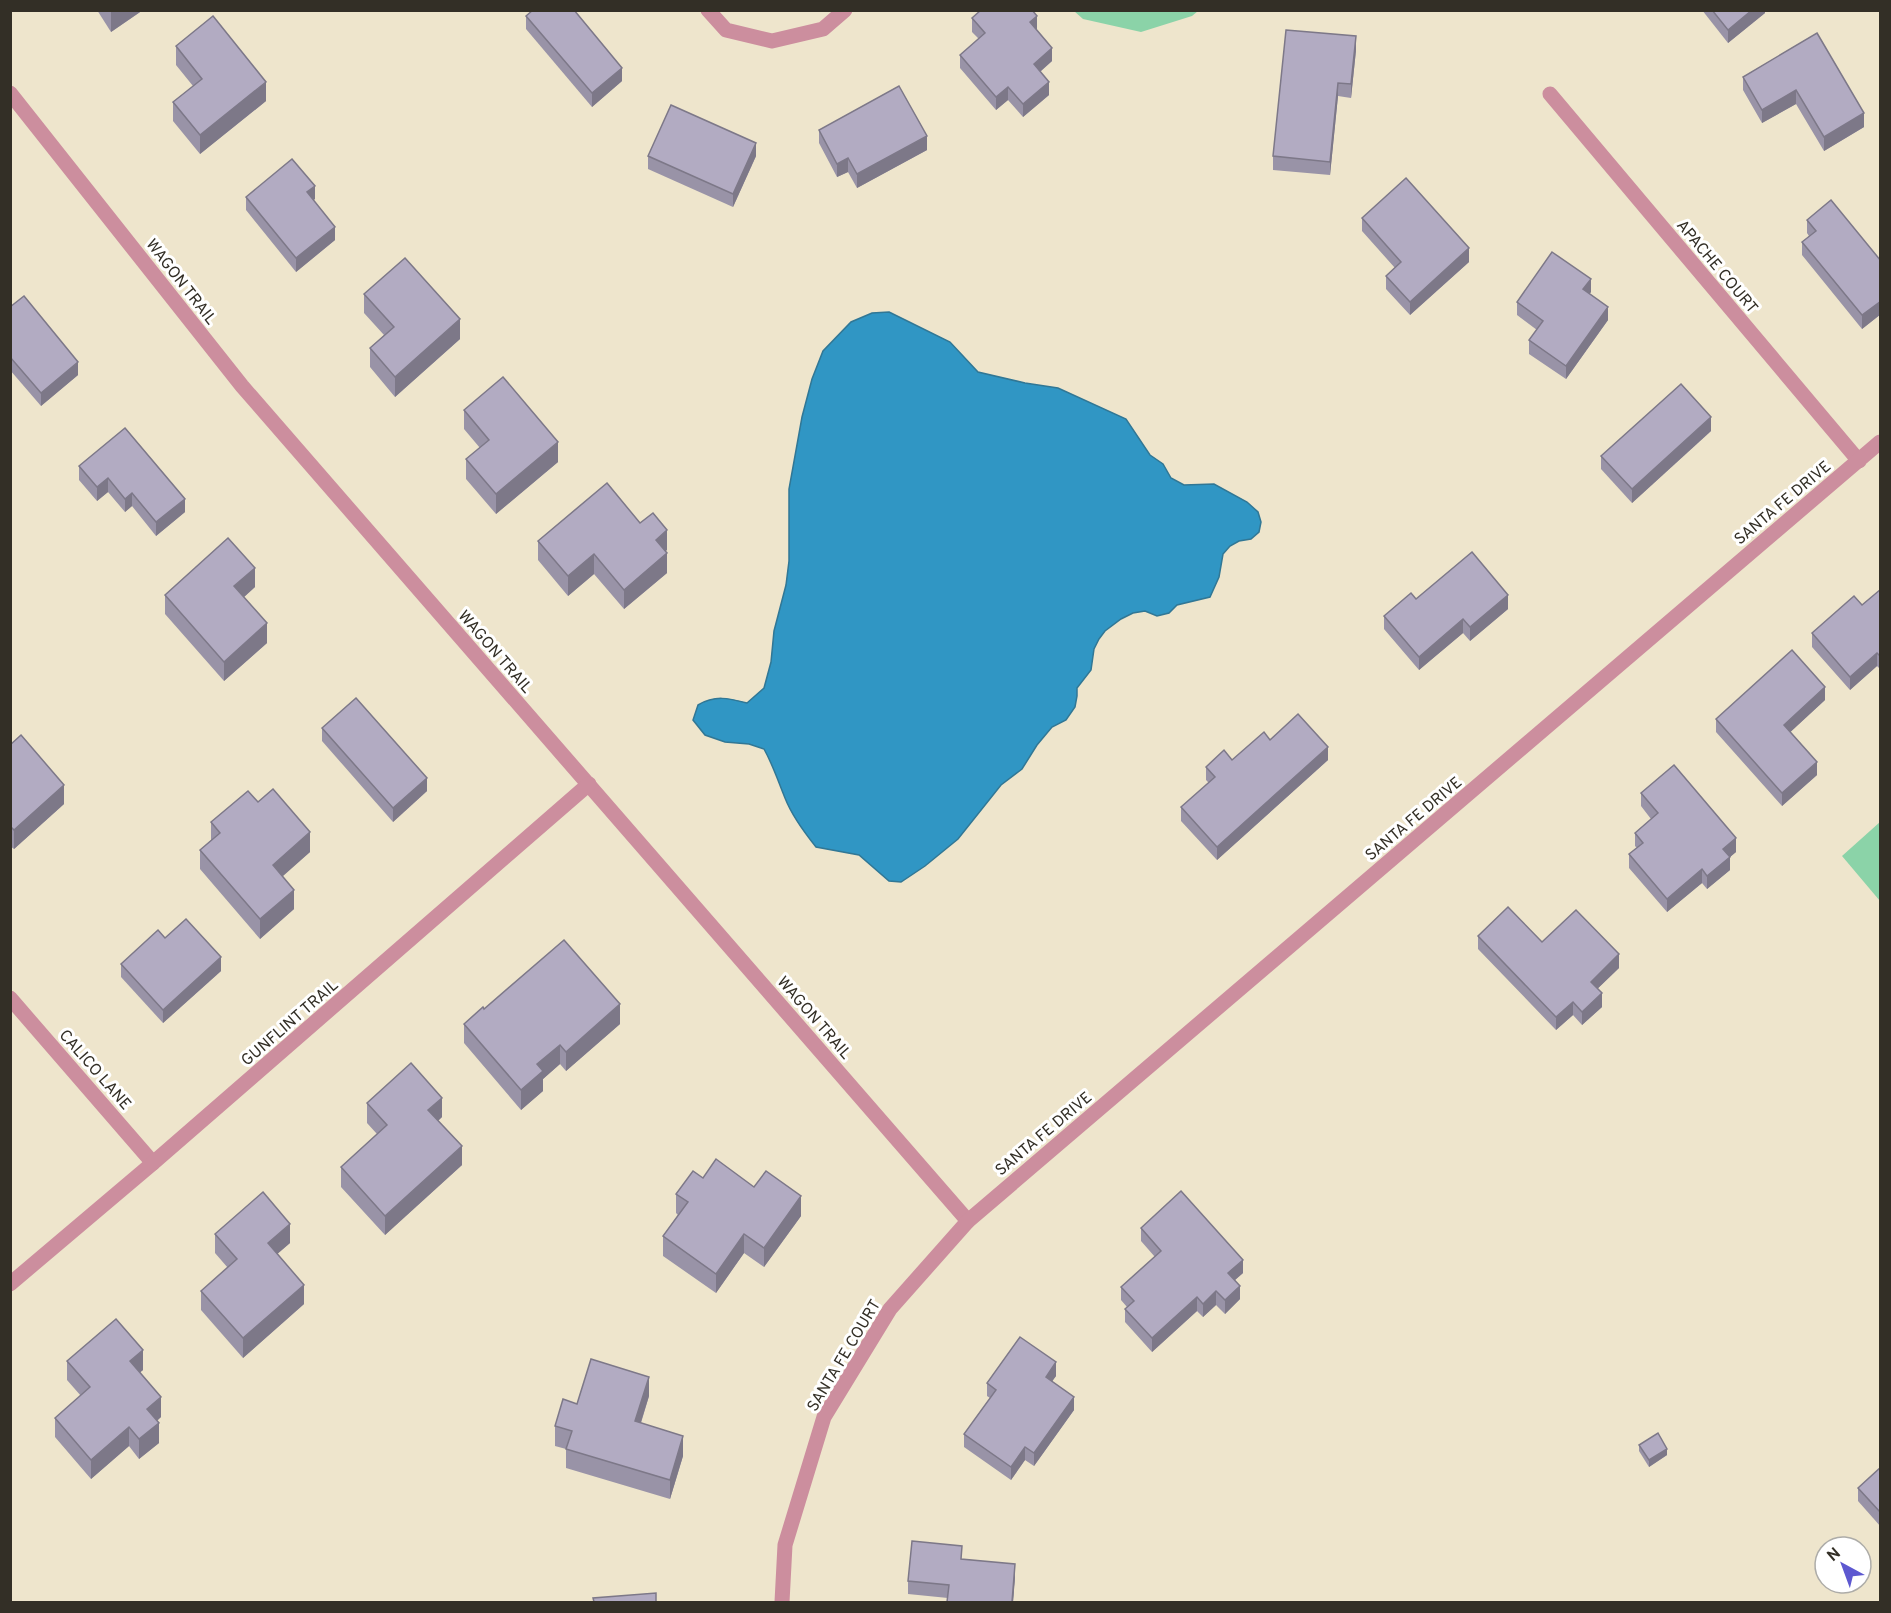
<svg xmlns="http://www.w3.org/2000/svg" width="1891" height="1613" font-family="Overpass,sans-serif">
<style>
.green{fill:#8bd3a8}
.water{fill:#3096c4;stroke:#317795;stroke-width:1.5}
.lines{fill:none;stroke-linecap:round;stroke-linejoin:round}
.minor{stroke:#cc8e9e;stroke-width:15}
.wall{fill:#9993a7}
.shaded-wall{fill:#7d7888}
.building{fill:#b2abc2;stroke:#7d7888;stroke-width:1.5}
.labels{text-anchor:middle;stroke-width:6;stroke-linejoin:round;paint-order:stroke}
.street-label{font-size:16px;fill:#332f26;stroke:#fff}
</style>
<rect width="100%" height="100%" fill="#eee5cc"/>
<g class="green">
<path d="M1074 11H1198L1192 16 1141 32 1083 19Z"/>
<path d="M1880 822V901L1842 856Z"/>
</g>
<path class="water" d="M889 312 950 342 978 372 1025 383 1058 388 1126 419 1150 455 1163 464 1171 478 1184 485 1214 484 1247 502 1258 512 1261 522 1259 532 1251 539 1239 541 1230 546 1223 554 1219 577 1210 597 1177 605 1169 613 1157 616 1145 611 1133 613 1121 619 1105 631 1099 639 1094 649 1091 670 1077 688V696L1075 707 1066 720 1052 727 1037 745 1022 769 1001 785 958 839 925 866 901 882 889 881 859 855 816 847C804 832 792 816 785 798 778 781 773 765 764 749L749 744 725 742 705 735 693 720 698 705C715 695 728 698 747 703L764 688 771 662 774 631 786 585 789 561V489L802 417 812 379 823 351 851 322 872 313Z"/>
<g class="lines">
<g class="minor">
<path d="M708 10 726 30 772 41 823 29 845 10"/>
<path d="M10 93 242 386 968 1221"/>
<path d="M1550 94 1859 461"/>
<path d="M10 998 153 1163"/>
<path d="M10 1284 153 1163 589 784"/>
<path d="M782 1602 785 1545 824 1417 890 1309 968 1221 1880 442"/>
</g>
</g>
<g class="wall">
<path d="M97 10H143L111 32Z"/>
<path d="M1702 10H1765V13L1728 43Z"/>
<path d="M526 16 622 81 592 107 526 29Z"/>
<path d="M972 18 1037 29 1036 30 1052 61 1040 72 1049 95 1023 117 1008 100 996 110 960 68V55L979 39 972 32Z"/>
<path d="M1817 33 1864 127 1824 151 1796 104 1762 123 1743 90V77Z"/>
<path d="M176 46 266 101 200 154 173 121V102L193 86 176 65Z"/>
<path d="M1356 50 1351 98 1338 96 1330 175 1273 170V156Z"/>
<path d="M819 130 927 150 857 188 848 172 837 177 819 143Z"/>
<path d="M648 156H756L733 207 648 169Z"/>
<path d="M246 197 315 199 313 200 335 240 296 272 246 210Z"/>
<path d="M1362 218 1469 262 1410 315 1386 289V276L1395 268 1362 231Z"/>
<path d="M1807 220 1881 261V314L1862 329 1802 255V242L1809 236 1807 233Z"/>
<path d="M1591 292 1589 294 1608 320 1566 379 1529 354V340L1537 330 1517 315V302Z"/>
<path d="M364 294 460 339 395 397 370 367V348L384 335 364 313Z"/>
<path d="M10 307 78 375 41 406 10 370Z"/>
<path d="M464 410 558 462 496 514 466 479V459L480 448 464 429Z"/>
<path d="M1711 431 1632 503 1601 469V456Z"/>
<path d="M79 466 185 512 156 536 132 506 125 512 108 492 97 501 79 480Z"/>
<path d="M538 541 667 550 665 551 667 573 624 609 594 574 568 596 538 560Z"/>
<path d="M255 587 244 597 267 643 224 681 165 614V595Z"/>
<path d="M1881 589V670L1877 666 1850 690 1812 647V633L1862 605Z"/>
<path d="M1416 599 1508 609 1470 641 1463 633 1419 670 1384 629V616Z"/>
<path d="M1825 700 1790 732 1817 775 1782 806 1716 732V719Z"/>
<path d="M322 728 427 791 393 822 322 741Z"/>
<path d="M1270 740 1328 760 1217 860 1181 821V807L1209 783 1206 780V767L1232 760Z"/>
<path d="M10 745 64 804 14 849 10 846Z"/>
<path d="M1641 793 1736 852 1730 857V870L1707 889 1702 883 1667 912 1629 868V854L1637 848 1635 846V833L1651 819 1641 806Z"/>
<path d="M211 822 310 852 282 876 294 909 260 939 200 869V850L211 840Z"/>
<path d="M1478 936 1542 942 1619 968 1597 989 1602 1007 1582 1025 1573 1015 1556 1030 1478 949Z"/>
<path d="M165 938 221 971 163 1023 121 977V964Z"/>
<path d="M484 1009 620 1024 566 1071 560 1064 543 1079V1091L521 1110 464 1043V1024Z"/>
<path d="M367 1103 442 1117 438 1121 462 1165 385 1235 341 1187V1167L377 1134 367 1123Z"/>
<path d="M703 1178 754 1187 801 1216 764 1267 744 1253 716 1293 663 1256V1236L678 1215 676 1213V1194Z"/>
<path d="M1141 1228 1243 1273 1235 1280 1240 1299 1225 1314 1216 1305 1203 1317 1197 1311 1152 1352 1125 1322V1309L1127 1307 1121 1300V1287L1155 1257 1141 1241Z"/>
<path d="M215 1234 290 1243 277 1254 304 1304 243 1358 201 1310V1291L228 1268 215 1253Z"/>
<path d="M67 1361 143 1370 140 1372 161 1417 157 1421 159 1443 139 1459 129 1446 91 1479 55 1437V1418L81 1396 67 1380Z"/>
<path d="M1056 1376 1052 1381 1074 1410 1034 1466 1025 1460 1011 1480 964 1447V1434L990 1398 987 1396V1383Z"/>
<path d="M649 1396 641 1423 683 1456 670 1499 566 1468V1449L555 1446V1426L577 1404Z"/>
<path d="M1639 1445 1667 1455 1649 1467 1639 1451Z"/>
<path d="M1881 1467V1527L1858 1501V1488Z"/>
<path d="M962 1559 1015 1577 1013 1602H947L948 1598 908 1594V1581Z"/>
</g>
<g class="shaded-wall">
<path d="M114 10H143L111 32V12Z"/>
<path d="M1752 10H1765V13L1728 43V30Z"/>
<path d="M1037 16V29L1030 35V22Z"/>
<path d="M1356 36V50L1351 98V84Z"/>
<path d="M1052 48V61L1034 77V64Z"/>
<path d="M622 68V81L592 107V93Z"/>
<path d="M266 82V101L200 154V135Z"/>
<path d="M1049 82V95L1023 117V104Z"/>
<path d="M1338 83V96L1330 175V162Z"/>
<path d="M1008 87V100L996 110V97Z"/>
<path d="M1796 90V104L1762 123V110Z"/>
<path d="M1864 113V127L1824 151V137Z"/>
<path d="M927 136V150L857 188V174Z"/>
<path d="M756 143V156L733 207V194Z"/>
<path d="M848 158V172L837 177V164Z"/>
<path d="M315 186V199L307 205V192Z"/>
<path d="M335 227V240L296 272V258Z"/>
<path d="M1469 248V262L1410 315V302Z"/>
<path d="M1591 279V292L1583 303V289Z"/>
<path d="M1881 301V314L1862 329V315Z"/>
<path d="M1608 307V320L1566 379V366Z"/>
<path d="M460 319V339L395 397V377Z"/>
<path d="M78 362V375L41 406V393Z"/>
<path d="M1711 417V431L1632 503V489Z"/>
<path d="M558 442V462L496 514V494Z"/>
<path d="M108 478V492L97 501V487Z"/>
<path d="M132 493V506L125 512V499Z"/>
<path d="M185 499V512L156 536V522Z"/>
<path d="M667 530V550L656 559V540Z"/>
<path d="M667 553V573L624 609V590Z"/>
<path d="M594 554V574L568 596V576Z"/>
<path d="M255 568V587L234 606V586Z"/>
<path d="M1508 595V609L1470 641V627Z"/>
<path d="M1463 619V633L1419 670V657Z"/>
<path d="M267 623V643L224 681V662Z"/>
<path d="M1877 653V666L1850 690V677Z"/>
<path d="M1825 687V700L1784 738V725Z"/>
<path d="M1328 747V760L1217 860V847Z"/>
<path d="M1817 762V775L1782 806V793Z"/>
<path d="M427 778V791L393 822V808Z"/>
<path d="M64 785V804L14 849V830Z"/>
<path d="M310 832V852L273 885V865Z"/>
<path d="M1736 838V852L1730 857V870L1707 889V876L1723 849Z"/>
<path d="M1702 869V883L1667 912V899Z"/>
<path d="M294 890V909L260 939V919Z"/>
<path d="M1619 954V968L1591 995V982Z"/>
<path d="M221 957V971L163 1023V1010Z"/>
<path d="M1602 993V1007L1582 1025V1012Z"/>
<path d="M1573 1002V1015L1556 1030V1017Z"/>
<path d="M620 1004V1024L566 1071V1052Z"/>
<path d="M560 1045V1064L543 1079V1091L521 1110V1090L537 1064Z"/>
<path d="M442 1098V1117L428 1130V1110Z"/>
<path d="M462 1146V1165L385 1235V1216Z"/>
<path d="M801 1196V1216L764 1267V1248Z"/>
<path d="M290 1224V1243L268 1262V1243Z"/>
<path d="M744 1234V1253L716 1293V1274Z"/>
<path d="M1243 1260V1273L1228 1286V1273Z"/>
<path d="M304 1285V1304L243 1358V1338Z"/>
<path d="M1240 1286V1299L1225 1314V1300Z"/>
<path d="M1216 1291V1305L1203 1317V1304Z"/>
<path d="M1197 1297V1311L1152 1352V1338Z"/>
<path d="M143 1350V1370L130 1381V1361Z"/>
<path d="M1056 1362V1376L1046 1390V1377Z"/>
<path d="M649 1377V1396L635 1441V1421Z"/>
<path d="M161 1397V1417L147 1429V1409Z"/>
<path d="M1074 1397V1410L1034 1466V1453Z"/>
<path d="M159 1423V1443L139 1459V1439Z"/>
<path d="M129 1427V1446L91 1479V1460Z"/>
<path d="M683 1436V1456L670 1499V1480Z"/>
<path d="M1025 1447V1460L1011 1480V1467Z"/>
<path d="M1667 1449V1455L1649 1467V1460Z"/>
<path d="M1015 1564V1577L1013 1602H1012Z"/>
</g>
<g class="building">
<path d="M533 10H574L622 68 592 93 526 16Z"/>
<path d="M981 10H1032L1037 16 1030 22 1052 48 1034 64 1049 82 1023 104 1008 87 996 97 960 55 985 33 972 18Z"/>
<path d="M1712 10H1752L1728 30Z"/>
<path d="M213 16 266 82 200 135 173 102 202 79 176 46Z"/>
<path d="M1286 30 1356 36 1351 84 1338 83 1330 162 1273 156Z"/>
<path d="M1817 33 1864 113 1824 137 1796 90 1762 110 1743 77Z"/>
<path d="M899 86 927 136 857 174 848 158 837 164 819 130Z"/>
<path d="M671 105 756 143 733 194 648 156Z"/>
<path d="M292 159 315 186 307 192 335 227 296 258 246 197Z"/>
<path d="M1406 178 1469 248 1410 302 1386 276 1401 262 1362 218Z"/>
<path d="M1831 200 1881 261V301L1862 315 1802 242 1816 231 1807 220Z"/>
<path d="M1552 252 1591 279 1583 289 1608 307 1566 366 1529 340 1543 321 1517 302Z"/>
<path d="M405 258 460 319 395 377 370 348 394 327 364 294Z"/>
<path d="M24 296 78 362 41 393 10 357V307Z"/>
<path d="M503 377 558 442 496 494 466 459 489 440 464 410Z"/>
<path d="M1681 384 1711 417 1632 489 1601 456Z"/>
<path d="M125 428 185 499 156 522 132 493 125 499 108 478 97 487 79 466Z"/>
<path d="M607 483 640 523 653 513 667 530 656 540 667 553 624 590 594 554 568 576 538 541Z"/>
<path d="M228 538 255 568 234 586 267 623 224 662 165 595Z"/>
<path d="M1472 552 1508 595 1470 627 1463 619 1419 657 1384 616 1411 593 1416 599Z"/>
<path d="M1881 589V657L1877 653 1850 677 1812 633 1854 596 1862 605Z"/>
<path d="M1792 650 1825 687 1784 725 1817 762 1782 793 1716 719Z"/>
<path d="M356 698 427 778 393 808 322 728Z"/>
<path d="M1298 714 1328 747 1217 847 1181 807 1215 777 1206 767 1224 750 1232 760 1264 732 1270 740Z"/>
<path d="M21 735 64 785 14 830 10 826V745Z"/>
<path d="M1674 765 1736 838 1723 849 1730 857 1707 876 1702 869 1667 899 1629 854 1643 843 1635 833 1658 813 1641 793Z"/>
<path d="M273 789 310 832 273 865 294 890 260 919 200 850 220 833 211 822 248 791 258 802Z"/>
<path d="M1508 907 1542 942 1576 910 1619 954 1591 982 1602 993 1582 1012 1573 1002 1556 1017 1478 936Z"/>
<path d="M186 919 221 957 163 1010 121 964 158 930 165 938Z"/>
<path d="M564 940 620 1004 566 1052 560 1045 537 1064 543 1071 521 1090 464 1024 483 1007 484 1009Z"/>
<path d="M411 1063 442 1098 428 1110 462 1146 385 1216 341 1167 387 1125 367 1103Z"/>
<path d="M716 1159 754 1187 766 1171 801 1196 764 1248 744 1234 716 1274 663 1236 688 1202 676 1194 693 1171 703 1178Z"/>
<path d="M1181 1191 1243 1260 1228 1273 1240 1286 1225 1300 1216 1291 1203 1304 1197 1297 1152 1338 1125 1309 1134 1301 1121 1287 1161 1251 1141 1228Z"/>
<path d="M263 1192 290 1224 268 1243 304 1285 243 1338 201 1291 237 1259 215 1234Z"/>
<path d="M116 1319 143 1350 130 1361 161 1397 147 1409 159 1423 139 1439 129 1427 91 1460 55 1418 90 1387 67 1361Z"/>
<path d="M1020 1337 1056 1362 1046 1377 1074 1397 1034 1453 1025 1447 1011 1467 964 1434 996 1390 987 1383Z"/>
<path d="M591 1359 649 1377 635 1421 683 1436 670 1480 566 1449 572 1431 555 1426 563 1399 577 1404Z"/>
<path d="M1658 1433 1667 1449 1649 1460 1639 1445Z"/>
<path d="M1881 1467V1513L1858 1488Z"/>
<path d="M912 1541 962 1546 961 1559 1015 1564 1012 1602H947L949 1585 908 1581Z"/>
<path d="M656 1593V1602H594L593 1598Z"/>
</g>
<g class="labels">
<g class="street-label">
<text transform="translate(1718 266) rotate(50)" y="6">APACHE COURT</text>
<text transform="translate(182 281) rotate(52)" y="6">WAGON TRAIL</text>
<text transform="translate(1782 502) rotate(-40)" y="6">SANTA FE DRIVE</text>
<text transform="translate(496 651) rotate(49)" y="6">WAGON TRAIL</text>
<text transform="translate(1413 818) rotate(-40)" y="6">SANTA FE DRIVE</text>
<text transform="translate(815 1017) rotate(49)" y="6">WAGON TRAIL</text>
<text transform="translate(289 1022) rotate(-41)" y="6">GUNFLINT TRAIL</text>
<text transform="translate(96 1069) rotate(49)" y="6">CALICO LANE</text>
<text transform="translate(1043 1133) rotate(-40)" y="6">SANTA FE DRIVE</text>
<text transform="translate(843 1355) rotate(-59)" y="6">SANTA FE COURT</text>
</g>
</g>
<rect width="1891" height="1613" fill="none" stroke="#332f26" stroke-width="24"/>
<g transform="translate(1843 1565) rotate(319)"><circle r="28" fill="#ffffff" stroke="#adaca8" stroke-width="1.5"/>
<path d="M0-4.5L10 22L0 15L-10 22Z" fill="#5d58d0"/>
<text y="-9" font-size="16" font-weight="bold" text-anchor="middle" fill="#332f26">N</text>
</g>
</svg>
